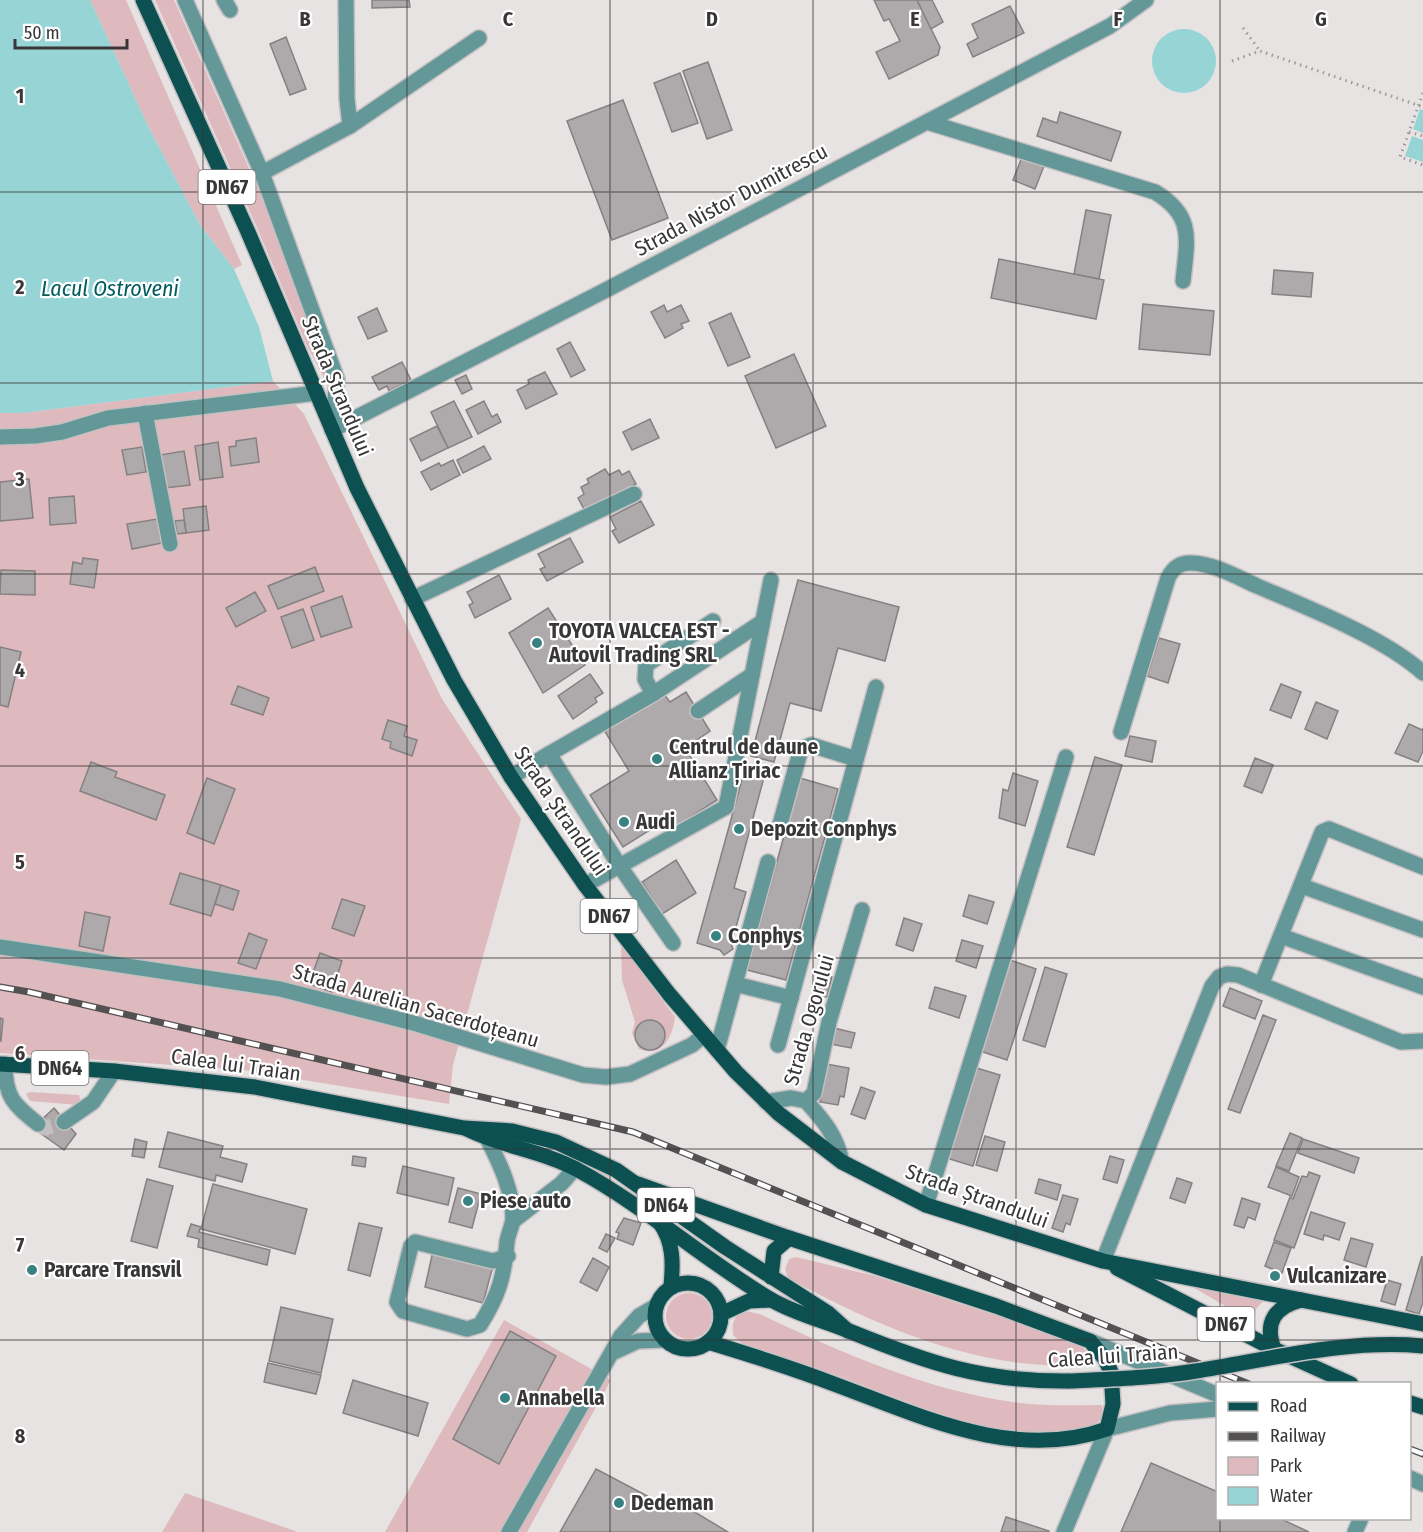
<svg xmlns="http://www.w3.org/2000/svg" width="1423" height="1532" font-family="'Fira Sans Condensed',sans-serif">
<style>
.green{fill:#debabe}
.water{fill:#97d4d5}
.building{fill:#aeaaab;stroke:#858182;stroke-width:1.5}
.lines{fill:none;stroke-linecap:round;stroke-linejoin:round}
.minor-tunnel{stroke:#c4c0c1;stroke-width:15;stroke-dasharray:15 8;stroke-linecap:butt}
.minor-casing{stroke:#c4c0c1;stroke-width:18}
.major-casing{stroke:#c4c0c1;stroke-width:18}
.path{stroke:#9d999a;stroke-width:3;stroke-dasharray:1.5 4.5;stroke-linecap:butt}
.minor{stroke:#649798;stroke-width:15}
.major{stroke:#0d5052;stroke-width:15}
.rail-casing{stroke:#545152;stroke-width:7}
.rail{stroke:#fff;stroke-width:4.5;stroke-dasharray:14;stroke-linecap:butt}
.major-bridge-casing{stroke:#c4c0c1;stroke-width:18;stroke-linecap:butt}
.major-bridge{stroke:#0d5052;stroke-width:15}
.grid{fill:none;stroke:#383637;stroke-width:1.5;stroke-opacity:0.55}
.poi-dot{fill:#398284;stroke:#fff;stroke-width:2}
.labels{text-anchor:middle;stroke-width:4.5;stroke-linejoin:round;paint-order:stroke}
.shield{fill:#fff;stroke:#747273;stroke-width:1.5}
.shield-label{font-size:20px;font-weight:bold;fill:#383637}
.street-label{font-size:21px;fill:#383637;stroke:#fff}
.poi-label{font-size:21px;font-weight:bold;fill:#383637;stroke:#fff;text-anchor:start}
.water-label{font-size:22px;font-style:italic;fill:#005b5d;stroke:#fff}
.grid-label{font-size:20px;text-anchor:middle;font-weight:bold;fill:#383637;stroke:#fff;stroke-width:4.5;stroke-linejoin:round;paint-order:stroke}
</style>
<rect width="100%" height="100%" fill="#e7e3e3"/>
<g class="green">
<path d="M90 0H126L242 265 234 269 200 225 149 128Z"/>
<path d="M155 0H174L268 211 329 377 327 384 307 346 258 230Z"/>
<path d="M273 381 304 414 442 699 521 819 453 1065 449 1104 244 1070 0 1053V413H23Z"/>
<path d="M621 945 675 1017C673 1036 662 1059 639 1049L632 1033 635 1022 622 980Z"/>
<path d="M30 1092 79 1095 81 1102 79 1105 30 1101 26 1094Z"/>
<path d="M796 1257 875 1276 1050 1333 1082 1347 1095 1361C1079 1363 1062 1366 1045 1365 957 1361 864 1320 788 1278L785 1269 789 1259Z"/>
<path d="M1191 1286 1264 1300 1256 1309 1254 1323Z"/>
<circle cx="689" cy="1316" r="23"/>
<path d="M745 1311 760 1314C844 1354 935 1394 1029 1404 1053 1406 1078 1405 1102 1405L1103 1416C1098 1425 1089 1426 1080 1428 1002 1448 908 1401 836 1375 806 1364 774 1356 744 1346L733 1335C732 1322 733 1317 745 1311Z"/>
<path d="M504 1320 611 1380 527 1532H385Z"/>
<path d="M185 1493 298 1532H162Z"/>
</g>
<g class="water">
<path d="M0 0H90L149 128 200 225 234 269 259 327 273 381 23 413H0Z"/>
<circle cx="1184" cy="61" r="32"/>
<path d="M1420 109 1423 110V133L1413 129Z"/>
<path d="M1412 136 1423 140V162L1405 156Z"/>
</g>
<g class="building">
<path d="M372 0H409L410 7 372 8Z"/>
<path d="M874 0H917L940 47 938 55 889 79 876 52 900 41 889 19 884 21Z"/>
<path d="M917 0H932L943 22 931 29Z"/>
<path d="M1010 6 1024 33 973 57 967 44 978 38 972 24Z"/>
<path d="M286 37 306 89 290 95 270 44Z"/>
<path d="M708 62 732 130 707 139 683 71Z"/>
<path d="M680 73 698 123 672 132 654 83Z"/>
<path d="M623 100 668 218 612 240 567 121Z"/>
<path d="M1060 112 1121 132 1111 161 1037 136 1043 118 1057 123Z"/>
<path d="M1022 157 1044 166 1035 189 1013 180Z"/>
<path d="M1086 210 1111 215 1099 279 1074 274Z"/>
<path d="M999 259 1104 280 1096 319 991 298Z"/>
<path d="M1274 270 1313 273 1311 297 1272 294Z"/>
<path d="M1143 304 1214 311 1210 355 1139 349Z"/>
<path d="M664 305 667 312 681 305 689 321 681 324 683 328 665 338 651 312Z"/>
<path d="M377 308 387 331 368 339 358 317Z"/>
<path d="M731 313 750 357 728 366 709 323Z"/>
<path d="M570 342 585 370 571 377 557 349Z"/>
<path d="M794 354 826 426 776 448 745 376Z"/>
<path d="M402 362 411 380 389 391 387 386 379 390 372 377Z"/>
<path d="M545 372 557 394 526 409 517 390 529 384 528 380Z"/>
<path d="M466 375 472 389 462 394 455 380Z"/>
<path d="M454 401 472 437 448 448 431 412Z"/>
<path d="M484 401 492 417 497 414 501 422 478 434 466 410Z"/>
<path d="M650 419 659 438 632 450 623 432Z"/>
<path d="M437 426 448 448 421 461 410 439Z"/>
<path d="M256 438 259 462 231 466 229 447 236 446V441Z"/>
<path d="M218 442 223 477 200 480 195 446Z"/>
<path d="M484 446 491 459 463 473 457 460Z"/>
<path d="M142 447 146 472 127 475 122 450Z"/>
<path d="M184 451 190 485 165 488 160 455Z"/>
<path d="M453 460 460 475 431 490 421 472 439 463 441 466Z"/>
<path d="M605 469 609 475 619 470 622 475 629 471 636 484 585 511 578 498 584 494 581 487 589 483 587 479Z"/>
<path d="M29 479 33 518 0 521V482Z"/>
<path d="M74 496 76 523 50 525 49 498Z"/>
<path d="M641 501 654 525 619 543 612 531 616 529 610 517Z"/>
<path d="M206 506 209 530 186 533 183 509Z"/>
<path d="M157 519 162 543 132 549 127 524Z"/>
<path d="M184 520 186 533 177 534 175 521Z"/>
<path d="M570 538 583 562 547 581 540 569 545 567 538 554Z"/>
<path d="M83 558 98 560 94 588 70 584 73 562 82 564Z"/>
<path d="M315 567 324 591 278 609 268 586Z"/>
<path d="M1 570 35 571V595L0 594Z"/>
<path d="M499 575 511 599 475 618 469 605 473 603 467 592Z"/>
<path d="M798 580 899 607 885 661 838 648 821 711 790 703 774 762 751 756Z"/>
<path d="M255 592 266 611 236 627 226 608Z"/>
<path d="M342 596 352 627 321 637 311 607Z"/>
<path d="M548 608 585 665 543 693 509 633Z"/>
<path d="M303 609 314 640 292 648 281 617Z"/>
<path d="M1159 638 1180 644 1168 683 1147 676Z"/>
<path d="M0 647 21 652 8 707 0 705Z"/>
<path d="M590 674 603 693 595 698 597 702 573 719 558 696Z"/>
<path d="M1281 684 1301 692 1291 718 1270 710Z"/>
<path d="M238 686 269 698 263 715 231 704Z"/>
<path d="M686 692 710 731 685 748 717 800 670 830 664 821 623 847 590 795 629 771 604 730 663 693 670 702Z"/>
<path d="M1316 702 1338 711 1327 739 1305 729Z"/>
<path d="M388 720 407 726 404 736 417 740 412 756 390 748 391 742 382 739Z"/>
<path d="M1409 724 1422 730 1423 728V751L1418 762 1395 753Z"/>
<path d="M1130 736 1156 741 1152 762 1125 756Z"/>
<path d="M1095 757 1122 765 1094 855 1067 847Z"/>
<path d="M1255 758 1273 765 1262 793 1244 786Z"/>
<path d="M91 762 117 772 115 777 165 795 156 820 80 791Z"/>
<path d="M746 765 766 770 734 888 746 892 731 944 733 949 724 955 720 950 697 943Z"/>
<path d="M1013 773 1038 781 1025 826 999 818 1003 789 1008 791Z"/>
<path d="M207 778 235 789 214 844 187 833Z"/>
<path d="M800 778 838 789 786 980 747 970Z"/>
<path d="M676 860 696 893 662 914 642 882Z"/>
<path d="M180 873 221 885 211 916 170 904Z"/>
<path d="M221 885 239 891 233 910 215 904Z"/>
<path d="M969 895 994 902 987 924 963 916Z"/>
<path d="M342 899 365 906 354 936 332 928Z"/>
<path d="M85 912 110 917 103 951 79 946Z"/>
<path d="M904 918 922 924 913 951 896 945Z"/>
<path d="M249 933 267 940 256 969 238 963Z"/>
<path d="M962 940 983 946 976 968 956 961Z"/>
<path d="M320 953 342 961 332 992 309 984Z"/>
<path d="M1007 959 1036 969 1007 1060 977 1050Z"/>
<path d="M1045 967 1067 974 1045 1047 1023 1040Z"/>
<path d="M818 973 832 977 827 997 813 994Z"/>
<path d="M935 987 966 996 959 1018 929 1008Z"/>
<path d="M1230 988 1262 1001 1255 1019 1223 1006Z"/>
<path d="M1263 1015 1276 1020 1240 1113 1228 1109Z"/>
<path d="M0 1018 3 1019 1 1041H0Z"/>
<circle cx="650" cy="1035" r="15"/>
<path d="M834 1028 855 1033 851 1048 830 1044Z"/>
<path d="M826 1064 849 1068 844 1097 840 1096 838 1105 820 1102Z"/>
<path d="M970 1066 1000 1075 973 1166 943 1157Z"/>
<path d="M861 1087 875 1092 865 1119 851 1114Z"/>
<path d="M54 1108 76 1134 64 1150 33 1128Z"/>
<path d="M168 1132 223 1146 220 1157 247 1164 242 1182 216 1175 215 1181 159 1167Z"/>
<path d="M1290 1133 1302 1138 1289 1171 1276 1166Z"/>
<path d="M985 1136 1005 1142 997 1171 976 1165Z"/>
<path d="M135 1139 147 1142 144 1158 132 1156Z"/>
<path d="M1303 1139 1359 1158 1354 1173 1298 1153Z"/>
<path d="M353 1156 366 1158 365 1167 352 1165Z"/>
<path d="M1110 1156 1124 1160 1117 1183 1103 1179Z"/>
<path d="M403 1166 454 1178 448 1205 397 1193Z"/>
<path d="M1276 1167 1299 1177 1292 1196 1268 1187Z"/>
<path d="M1309 1172 1320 1176 1294 1248 1274 1240 1290 1197 1293 1199 1302 1176 1307 1177Z"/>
<path d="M1177 1178 1192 1183 1185 1203 1170 1198Z"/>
<path d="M147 1179 173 1186 157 1248 131 1241Z"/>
<path d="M1039 1179 1061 1185 1057 1200 1035 1193Z"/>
<path d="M213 1184 307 1209 295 1254 201 1229Z"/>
<path d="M458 1188 481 1194 472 1228 449 1222Z"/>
<path d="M1063 1195 1078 1199 1070 1225 1066 1223 1063 1232 1052 1228Z"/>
<path d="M1242 1198 1260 1204 1255 1220 1248 1217 1244 1228 1234 1225Z"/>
<path d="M1311 1212 1345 1223 1339 1240 1324 1235 1323 1240 1304 1234Z"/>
<path d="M624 1218 641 1223 633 1245 617 1239 619 1233 616 1232Z"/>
<path d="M359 1223 382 1228 370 1276 348 1270Z"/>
<path d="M191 1224 201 1227 199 1232 270 1250 267 1265 198 1247 199 1239 187 1236Z"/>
<path d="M606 1234 615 1238 607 1252 599 1248Z"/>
<path d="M1351 1238 1373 1244 1366 1267 1344 1260Z"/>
<path d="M1274 1242 1291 1248 1282 1273 1265 1266Z"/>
<path d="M433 1251 493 1266 483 1303 425 1287Z"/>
<path d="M1422 1256 1423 1302 1419 1314 1406 1310Z"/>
<path d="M593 1258 609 1267 597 1291 580 1282Z"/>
<path d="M1387 1280 1401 1284 1395 1305 1381 1301Z"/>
<path d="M281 1307 333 1319 321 1373 269 1361Z"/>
<path d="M510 1331 556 1356 499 1464 453 1439Z"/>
<path d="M268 1363 321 1375 316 1394 264 1382Z"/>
<path d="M353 1380 428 1403 418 1436 343 1413Z"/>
<path d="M1151 1463 1218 1492V1518H1279L1309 1532H1121Z"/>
<path d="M596 1469 668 1507 673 1499 728 1532H560Z"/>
<path d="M1006 1517 1049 1531V1532H1001Z"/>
</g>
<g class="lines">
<path class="minor-tunnel" d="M38 1124 45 1128 64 1122"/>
<defs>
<g id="minor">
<path d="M185 0 262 173 337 379 332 430"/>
<path d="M224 0 230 10"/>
<path d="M346 0 347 99 350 126"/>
<path d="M927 122 1155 192C1195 216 1187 240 1183 281"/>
<path d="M262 173 350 126 479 38"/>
<path d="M145 413 170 544"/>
<path d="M332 430 604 291 1110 26 1146 0"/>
<path d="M0 437 35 436 62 432 108 418 317 393"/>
<path d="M412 599 634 494"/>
<path d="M653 694 645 679 646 665 713 621"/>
<path d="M698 711 752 675"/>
<path d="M1121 732 1168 578C1173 568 1180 562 1192 563 1215 564 1237 577 1257 586 1306 607 1385 638 1423 673"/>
<path d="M549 754 653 694 762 622"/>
<path d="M511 777 549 754 619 865 673 943"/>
<path d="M779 828 801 749 811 745 856 759"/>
<path d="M585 885 726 807 771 580"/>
<path d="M1302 886 1423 930"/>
<path d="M1281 936 1423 987"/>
<path d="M0 947 280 989 417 1024 583 1075 606 1077 630 1074 692 1045 704 1035"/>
<path d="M735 984 791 998"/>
<path d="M1261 985 1322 832 1329 829 1423 867"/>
<path d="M778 1045 876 687"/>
<path d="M717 1050 768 862"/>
<path d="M5 1064C5 1097 13 1104 38 1124"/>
<path d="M806 1101C824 1121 836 1135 842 1162"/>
<path d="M766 1102 791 1098 806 1101 814 1093 829 1022 862 910"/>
<path d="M64 1122 93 1102 114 1071"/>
<path d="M488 1140C500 1164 513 1191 513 1219 512 1227 508 1234 507 1242 504 1277 499 1295 480 1325L467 1329 403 1311 397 1302 411 1246 415 1242 493 1261 508 1256"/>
<path d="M926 1205 1066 757"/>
<path d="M513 1221 562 1183 575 1168"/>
<path d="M1103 1261 1212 986 1219 977 1227 974 1238 975 1401 1042 1423 1041"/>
<path d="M1090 1341 1218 1395"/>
<path d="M612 1353 638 1341 665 1340"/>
<path d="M1410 1478 1423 1484"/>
<path d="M509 1532 621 1336 639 1316 656 1306"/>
<path d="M1064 1532 1107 1429 1170 1413 1218 1409"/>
<path d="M1355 1532 1361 1518"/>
</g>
<g id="major">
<path d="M143 0 248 232 357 488 454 680 511 777 585 885 669 994 736 1072 778 1113 842 1162 926 1205 1103 1261 1423 1324"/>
<path d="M0 1064 114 1071 255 1087 464 1128 512 1131 556 1142 616 1170 725 1247 828 1313 848 1331"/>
<path d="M467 1129C503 1147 543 1151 578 1170 646 1207 703 1259 770 1299 795 1314 823 1320 849 1331 928 1363 983 1382 1069 1381"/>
<path d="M638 1184 789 1238 996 1306 1090 1341 1105 1359 1111 1372 1113 1404 1107 1429C1014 1462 921 1416 834 1384 793 1368 751 1355 708 1342"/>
<path d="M660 1223C674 1242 673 1265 671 1286"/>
<path d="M1117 1268 1274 1349 1351 1384"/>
<path d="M771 1277 774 1251 789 1238"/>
<circle cx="688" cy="1316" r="33"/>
<path d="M721 1314 749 1301 770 1300"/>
<path d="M1274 1349C1264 1322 1275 1307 1301 1300"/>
<path d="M1410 1403 1423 1407"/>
</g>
</defs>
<use href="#minor" class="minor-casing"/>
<use href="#major" class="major-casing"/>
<g class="path">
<path d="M1243 28 1260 51"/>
<path d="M1232 61 1260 51 1423 107"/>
<path d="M1423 93 1400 157 1423 165"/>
<path d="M1409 132 1423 136"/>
</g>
<use href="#minor" class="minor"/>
<use href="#major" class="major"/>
<defs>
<g id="rail">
<path d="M0 987 29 992 633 1132 1249 1384"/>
<path d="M1410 1449 1423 1454"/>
</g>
</defs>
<use href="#rail" class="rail-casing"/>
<use href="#rail" class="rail"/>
<defs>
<path id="major-bridge" d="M1069 1381C1111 1379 1154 1378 1196 1371 1271 1359 1347 1339 1423 1346"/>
</defs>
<use href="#major-bridge" class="major-bridge-casing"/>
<use href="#major-bridge" class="major-bridge"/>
</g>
<path class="grid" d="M203 0V1532M407 0V1532M610 0V1532M813 0V1532M1016 0V1532M1220 0V1384M0 192H1423M0 383H1423M0 574H1423M0 766H1423M0 958H1423M0 1149H1423M0 1340H1423M1220 1518V1532"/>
<g class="poi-dot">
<circle cx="537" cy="643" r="6"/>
<circle cx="657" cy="759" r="6"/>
<circle cx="624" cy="822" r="6"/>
<circle cx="739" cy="829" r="6"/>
<circle cx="716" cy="936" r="6"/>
<circle cx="468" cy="1201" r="6"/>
<circle cx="32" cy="1270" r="6"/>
<circle cx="1275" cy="1276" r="6"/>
<circle cx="505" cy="1398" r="6"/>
<circle cx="619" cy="1503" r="6"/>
</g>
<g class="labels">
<g class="shield">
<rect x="198.5" y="170" width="57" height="34" rx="4.5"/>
<rect x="580.5" y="899" width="57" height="34" rx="4.5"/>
<rect x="31.5" y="1051" width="57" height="34" rx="4.5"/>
<rect x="637.5" y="1188" width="57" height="34" rx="4.5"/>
<rect x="1197.5" y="1307" width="57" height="34" rx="4.5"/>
</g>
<g class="shield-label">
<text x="227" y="194">DN67</text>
<text x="609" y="923">DN67</text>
<text x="60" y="1075">DN64</text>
<text x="666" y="1212">DN64</text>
<text x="1226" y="1331">DN67</text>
</g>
<g class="street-label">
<text transform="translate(731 200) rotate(-28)" y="7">Strada Nistor Dumitrescu</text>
<text transform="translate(337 386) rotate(67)" y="7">Strada Ștrandului</text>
<text transform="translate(561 811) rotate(56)" y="7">Strada Ștrandului</text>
<text transform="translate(416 1006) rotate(16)" y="7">Strada Aurelian Sacerdoțeanu</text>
<text transform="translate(809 1020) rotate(-74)" y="7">Strada Ogorului</text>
<text transform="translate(236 1065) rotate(8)" y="7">Calea lui Traian</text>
<text transform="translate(977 1196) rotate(20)" y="7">Strada Ștrandului</text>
<text transform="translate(1113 1356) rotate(-4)" y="7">Calea lui Traian</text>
</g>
<g class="poi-label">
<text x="549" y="638">TOYOTA VALCEA EST -<tspan x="549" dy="24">Autovil Trading SRL</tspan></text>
<text x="669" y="754">Centrul de daune<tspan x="669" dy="24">Allianz Țiriac</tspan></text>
<text x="636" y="829">Audi</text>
<text x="751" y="836">Depozit Conphys</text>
<text x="728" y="943">Conphys</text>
<text x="480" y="1208">Piese auto</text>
<text x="44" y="1277">Parcare Transvil</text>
<text x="1287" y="1283">Vulcanizare</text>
<text x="517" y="1405">Annabella</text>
<text x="631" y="1510">Dedeman</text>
</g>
<g class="water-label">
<text x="110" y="296">Lacul Ostroveni</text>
</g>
</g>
<g class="grid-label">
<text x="305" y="26">B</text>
<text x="508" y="26">C</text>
<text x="712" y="26">D</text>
<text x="915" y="26">E</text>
<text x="1118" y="26">F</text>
<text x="1321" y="26">G</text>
<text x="20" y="103">1</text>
<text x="20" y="294">2</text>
<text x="20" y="486">3</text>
<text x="20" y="677">4</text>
<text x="20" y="869">5</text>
<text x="20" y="1060">6</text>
<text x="20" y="1252">7</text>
<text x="20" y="1443">8</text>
</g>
<rect x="1216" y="1382" width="195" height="138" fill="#ffffff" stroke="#afafaf" stroke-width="1.5"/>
<rect x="1228" y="1402" width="30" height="9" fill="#0d5052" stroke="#afafaf" stroke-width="1.5"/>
<text x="1270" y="1412" font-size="18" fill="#383637">Road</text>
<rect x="1228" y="1432" width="30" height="9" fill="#545152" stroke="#afafaf" stroke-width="1.5"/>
<text x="1270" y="1442" font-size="18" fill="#383637">Railway</text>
<rect x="1228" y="1457" width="30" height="18" fill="#debabe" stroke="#afafaf" stroke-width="1.5"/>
<text x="1270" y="1472" font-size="18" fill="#383637">Park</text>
<rect x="1228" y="1487" width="30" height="18" fill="#97d4d5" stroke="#afafaf" stroke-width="1.5"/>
<text x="1270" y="1502" font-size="18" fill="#383637">Water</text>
<path d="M15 39v9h112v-9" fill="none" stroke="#383637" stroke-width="3"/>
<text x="24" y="39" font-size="18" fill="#383637" stroke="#ffffff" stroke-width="4.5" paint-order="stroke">50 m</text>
</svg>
